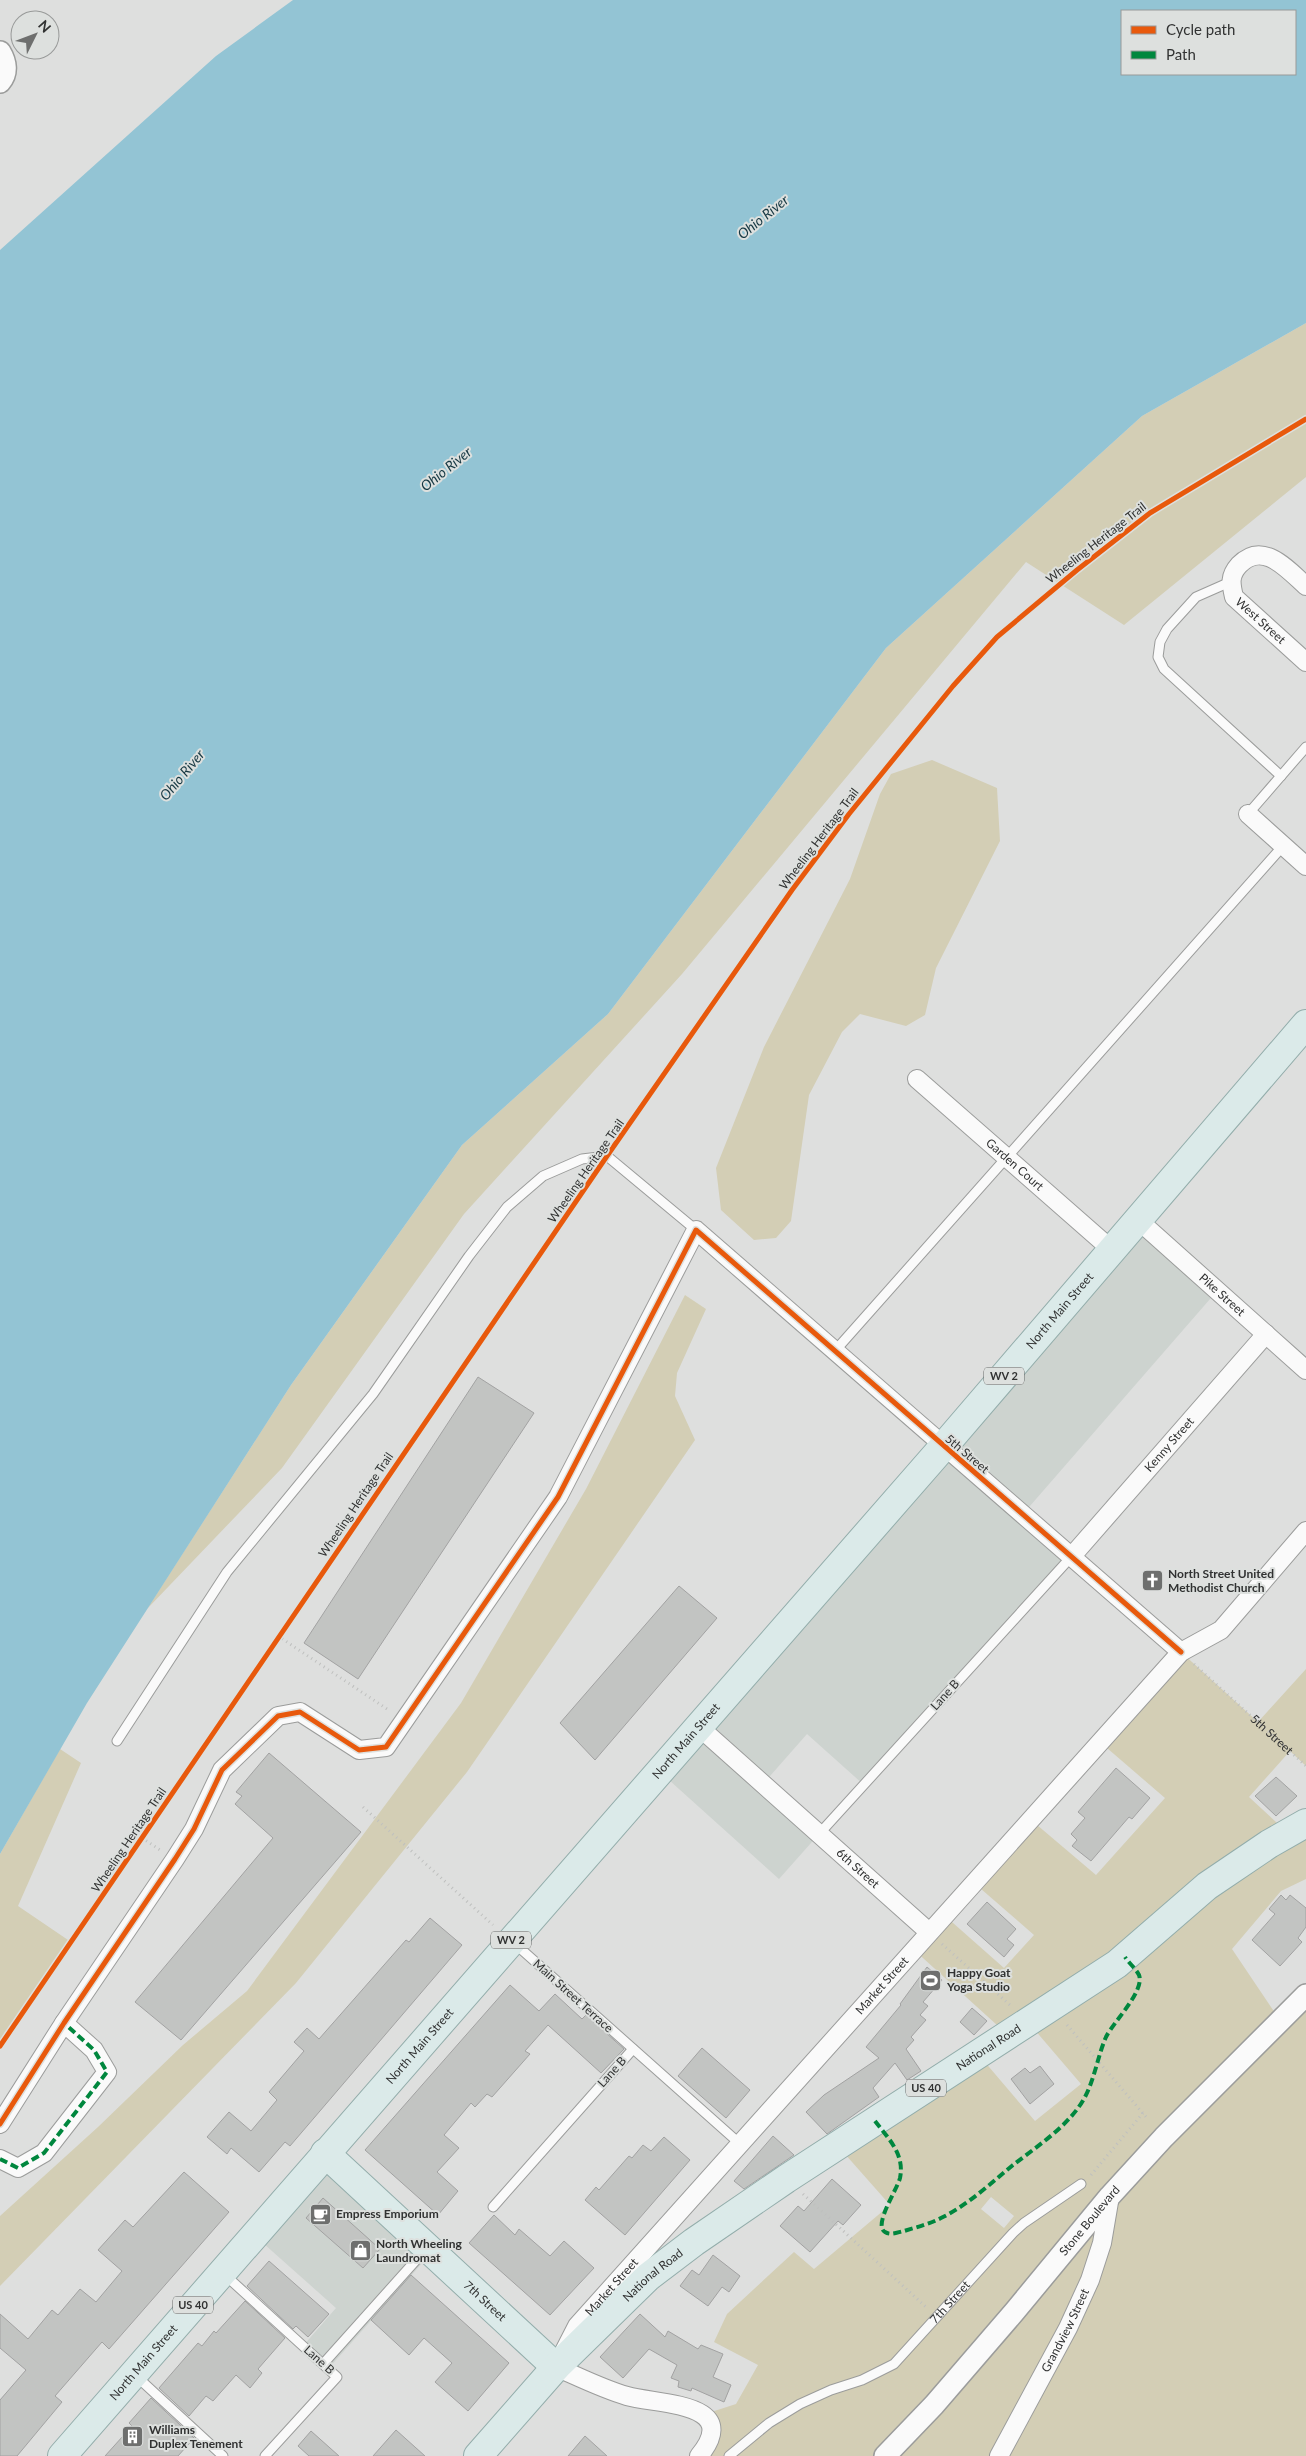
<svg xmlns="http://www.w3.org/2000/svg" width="1306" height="2456" font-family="Lato,sans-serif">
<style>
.built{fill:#cdd3cf}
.green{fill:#d3ceb5;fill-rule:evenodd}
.water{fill:#93c4d4;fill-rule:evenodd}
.building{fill:#c2c4c2;stroke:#a2a2a2}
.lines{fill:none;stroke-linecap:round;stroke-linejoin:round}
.service-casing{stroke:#9b9c9b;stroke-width:11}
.minor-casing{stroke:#9b9c9b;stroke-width:20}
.tertiary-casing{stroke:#9b9c9b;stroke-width:24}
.primary-casing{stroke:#93adab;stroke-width:30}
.path{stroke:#bfc0bf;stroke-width:3;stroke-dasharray:1 4;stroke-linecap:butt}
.service{stroke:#fafafa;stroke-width:9}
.minor{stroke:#fafafa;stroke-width:18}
.tertiary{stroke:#fafafa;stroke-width:21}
.primary{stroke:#dbeae9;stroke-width:28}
.quiet{stroke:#00873e;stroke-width:4;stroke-dasharray:8 4;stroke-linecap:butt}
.cycleway-casing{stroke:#dde0de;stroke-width:8}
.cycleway{stroke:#e8590c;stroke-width:5}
.labels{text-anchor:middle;stroke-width:4;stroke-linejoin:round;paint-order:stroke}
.shield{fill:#dde0de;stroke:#656666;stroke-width:1}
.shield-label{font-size:11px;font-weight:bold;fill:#313232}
.street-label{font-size:12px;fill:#313232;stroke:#dde0de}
.poi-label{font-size:12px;font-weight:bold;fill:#313232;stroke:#dde0de;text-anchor:start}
.water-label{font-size:14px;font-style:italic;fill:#163843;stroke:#dde0de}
</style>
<rect width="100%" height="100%" fill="#dedfde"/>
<g class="built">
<path d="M1137 1219 1217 1291 1023 1514 1072 1556 864 1785 807 1734 763 1784 819 1834 779 1879 659 1771Z"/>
<path d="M325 2153 432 2252 328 2369 303 2346 336 2308 254 2235Z"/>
</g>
<g class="green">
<path d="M1306 323V477L1124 625 1026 562 682 974 464 1214 282 1468 147 1609 291 1385 462 1145 608 1014 886 648 1142 416Z"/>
<path d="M932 760 997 788 1000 841 936 968 925 1015 906 1026 860 1014 842 1032 809 1095 791 1221 776 1238 754 1240 721 1210 716 1168 764 1047 850 879 880 794 891 774Z"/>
<path d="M685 1295 706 1309 677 1373 675 1396 695 1440 467 1772 296 1983 0 2286V2216L98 2127 183 2045 247 1991 461 1703 586 1489Z"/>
<path d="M1181 1652 1258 1722 1306 1669V1766L1290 1751 1249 1797 1288 1833 1306 1823V1879L1281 1891 1232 1949 1279 2019 1306 1995V2456H699L707 2446 702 2415 736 2404 758 2365 714 2342 727 2314 794 2252 814 2269 890 2205 837 2145 978 2054 1035 2121 1081 2084 1028 2022 1008 2035 913 1949 944 1915 1004 1968 1034 1935 973 1882 1030 1819 1096 1875 1165 1798 1100 1742ZM991 2197 1014 2216 1004 2228 981 2209Z"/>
<path d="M60 1749 81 1763 18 1906 71 1942 0 2046V1854Z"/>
</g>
<path class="water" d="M293 0H1306V323L1142 416 886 648 608 1014 462 1145 291 1385 87 1703 0 1854V250L216 56ZM1122 11H1295V74H1122Z"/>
<g class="building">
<path d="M478 1377 534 1413 358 1679 304 1643Z"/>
<path d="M679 1586 717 1618 595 1760 560 1723Z"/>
<path d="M269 1753 361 1832 181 2040 135 2002 273 1838 235 1804 242 1796 236 1792Z"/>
<path d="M1116 1768 1150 1798 1132 1819 1129 1817 1091 1861 1072 1846 1077 1840 1071 1834 1085 1818 1078 1812Z"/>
<path d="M1276 1777 1297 1796 1276 1816 1255 1796Z"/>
<path d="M1281 1895 1286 1900 1290 1895 1306 1908V1927L1298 1938 1302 1942 1280 1966 1252 1940 1275 1914 1269 1909Z"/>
<path d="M987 1902 1016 1929 1007 1939 1014 1945 1004 1957 967 1924Z"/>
<path d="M430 1918 462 1945 290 2146 285 2142 259 2172 231 2148 227 2154 207 2137 229 2112 251 2131 277 2100 269 2092 304 2051 294 2042 307 2028 319 2039 406 1940 409 1942Z"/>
<path d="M927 1967 942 1980 923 2002 928 2006 920 2015 926 2020 911 2037 914 2040 906 2049 921 2071 907 2080 895 2063 873 2088 879 2097 827 2134 806 2112 824 2095 879 2058 866 2047 901 2005 900 2004Z"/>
<path d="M510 1985 539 2011 555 1994 582 2019 586 2015 624 2049 601 2073 548 2025 525 2051 530 2054 492 2097 487 2094 475 2107 471 2103 444 2135 459 2148 437 2172 458 2191 438 2215 365 2150Z"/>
<path d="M972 2008 987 2021 974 2035 960 2022Z"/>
<path d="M702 2048 750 2090 726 2118 678 2076Z"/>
<path d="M1040 2066 1054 2084 1030 2104 1011 2079 1025 2068 1030 2073Z"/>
<path d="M773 2136 794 2155 744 2189 734 2181Z"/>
<path d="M664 2137 690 2160 625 2235 585 2200 596 2187 599 2190 629 2156 632 2158 643 2145 651 2151Z"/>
<path d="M184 2172 229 2212 109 2349 102 2342 55 2396 62 2402 17 2456H0V2400L26 2370 0 2348V2314L28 2339 52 2310 58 2315 80 2289 96 2302 122 2271 98 2250 125 2220 133 2227Z"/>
<path d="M832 2179 861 2205 843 2225 838 2221 810 2252 780 2226 798 2206 804 2211Z"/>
<path d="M323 2198 380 2249 363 2268 306 2218Z"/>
<path d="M494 2215 515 2235 519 2229 550 2256 564 2241 594 2268 550 2315 469 2243Z"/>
<path d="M713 2255 740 2276 729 2292 722 2287 708 2306 680 2286 692 2270 699 2275Z"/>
<path d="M269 2261 329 2314 308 2337 296 2326 293 2329 247 2286Z"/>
<path d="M411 2275 509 2363 468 2411 435 2382 452 2363 424 2338 409 2355 371 2320Z"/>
<path d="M245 2301 285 2338 258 2369 262 2373 250 2388 236 2375 213 2401 206 2396 189 2416 159 2388 198 2343 202 2346 214 2331 216 2333Z"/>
<path d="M640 2314 665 2337 668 2331 698 2349 701 2345 723 2354 713 2377 731 2385 724 2402 692 2388 691 2391 678 2387 679 2381 671 2378 677 2365 649 2349 623 2378 600 2357Z"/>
<path d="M151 2398 194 2438 178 2456H105L132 2426 129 2423Z"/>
<path d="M396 2430 425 2456H373Z"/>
<path d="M311 2431 339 2456H309L298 2446Z"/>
<path d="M585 2436 607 2456H568Z"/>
</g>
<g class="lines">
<defs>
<g id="service">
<path d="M1230 582 1196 597 1167 629 1160 642 1158 657 1164 669 1281 776"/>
<path d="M1248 814 1306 747"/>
<path d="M834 1352 1283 846"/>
<path d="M117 1741 227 1572 373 1394 469 1256 507 1207 543 1176 582 1159 607 1156 696 1230"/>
<path d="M819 1834 1072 1556"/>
<path d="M513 1942 739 2143"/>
<path d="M493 2207 633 2049"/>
<path d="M224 2274 337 2377 265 2456"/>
<path d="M323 2364 426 2249"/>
<path d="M135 2375 223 2456"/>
<path id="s2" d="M729 2456 769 2423 800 2404 831 2390 862 2380 894 2364 1013 2233 1024 2223 1081 2184"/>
</g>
<g id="minor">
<path id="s3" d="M1306 586C1287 569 1263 540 1239 565 1229 576 1231 584 1234 597L1306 662"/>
<path d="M1248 814 1306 866"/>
<path id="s4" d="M917 1079 1112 1250"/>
<path id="s5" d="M1137 1219 1306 1370"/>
<path id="s6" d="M1072 1556 1266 1334"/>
<path id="s7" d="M698 1726 929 1932"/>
<path d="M0 2124 64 2023 175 1859 194 1829 222 1770 278 1716 300 1712 359 1750 386 1747 558 1497 696 1230 1181 1652"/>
<path d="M0 2159 18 2168 44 2153 107 2072 94 2050 64 2023"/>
<path id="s8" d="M699 2456C743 2402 659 2405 627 2396 603 2389 579 2377 556 2367L577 2326 1181 1652 1221 1630 1306 1531"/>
<path id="s9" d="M999 2456 1068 2328 1090 2280 1102 2243 1110 2196"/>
</g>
<g id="tertiary">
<path d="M0 52C6 62 8 73 0 82"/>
<path id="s10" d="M885 2456 934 2405 1015 2311 1110 2196 1164 2137 1306 1995"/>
</g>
<g id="primary">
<path id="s11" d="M325 2153 556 2367"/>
<path id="s12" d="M62 2456 943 1447 1306 1024"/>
<path id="s13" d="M478 2456 556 2367 648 2277 694 2242 786 2179 1117 1964 1207 1886 1269 1844 1306 1823"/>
</g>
</defs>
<use href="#service" class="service-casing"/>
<use href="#minor" class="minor-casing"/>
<use href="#tertiary" class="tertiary-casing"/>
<use href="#primary" class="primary-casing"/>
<g class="path">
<path d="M278 1636 390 1711"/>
<path id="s1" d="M1194 1664 1306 1766"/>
<path d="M363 1807 493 1925"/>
<path d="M142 1838 160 1850"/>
<path d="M942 1944 1010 2005"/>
<path d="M1067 2025 1147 2118"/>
<path d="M1091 2175 1143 2113"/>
<path d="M803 2194 927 2308"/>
</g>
<use href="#service" class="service"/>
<use href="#minor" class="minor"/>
<use href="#tertiary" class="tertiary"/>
<use href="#primary" class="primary"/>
<g class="quiet">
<path d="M875 2121C888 2138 905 2154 900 2178 897 2190 873 2225 885 2232 891 2236 898 2232 904 2231 917 2227 930 2224 943 2217 969 2204 991 2183 1013 2165 1035 2148 1062 2130 1078 2108 1094 2087 1096 2060 1106 2037 1114 2021 1145 1991 1139 1975 1136 1969 1129 1963 1125 1957"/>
<path d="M0 2159 18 2168 44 2153 107 2072 94 2050 64 2023"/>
</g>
<defs>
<g id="cycleway">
<path d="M0 2046 607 1156 792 890 849 814 953 686 997 637 1077 570 1150 513 1306 419"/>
<path d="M0 2124 64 2023 175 1859 194 1829 222 1770 278 1716 300 1712 359 1750 386 1747 558 1497 696 1230 1181 1652"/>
</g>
</defs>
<use href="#cycleway" class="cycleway-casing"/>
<use href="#cycleway" class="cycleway"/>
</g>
<defs>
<symbol id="church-square" viewBox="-11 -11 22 22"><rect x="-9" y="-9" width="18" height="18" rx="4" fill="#6e6f6e" stroke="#dde0de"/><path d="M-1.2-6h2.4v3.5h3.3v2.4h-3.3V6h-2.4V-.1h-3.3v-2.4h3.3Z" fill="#fff"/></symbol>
<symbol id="stadium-square" viewBox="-11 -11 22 22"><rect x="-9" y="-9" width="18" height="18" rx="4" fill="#6e6f6e" stroke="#dde0de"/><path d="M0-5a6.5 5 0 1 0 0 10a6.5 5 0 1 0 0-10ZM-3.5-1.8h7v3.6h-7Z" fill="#fff"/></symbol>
<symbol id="cafe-square" viewBox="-11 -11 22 22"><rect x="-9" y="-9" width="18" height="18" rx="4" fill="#6e6f6e" stroke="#dde0de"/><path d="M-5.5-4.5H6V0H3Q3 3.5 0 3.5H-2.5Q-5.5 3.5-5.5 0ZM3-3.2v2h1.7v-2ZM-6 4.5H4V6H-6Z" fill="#fff"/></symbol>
<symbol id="shop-square" viewBox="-11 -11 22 22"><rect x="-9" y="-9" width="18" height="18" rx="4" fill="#6e6f6e" stroke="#dde0de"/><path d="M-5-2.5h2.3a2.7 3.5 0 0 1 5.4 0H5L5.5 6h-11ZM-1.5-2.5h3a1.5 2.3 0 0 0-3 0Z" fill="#fff"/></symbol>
<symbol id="building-square" viewBox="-11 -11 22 22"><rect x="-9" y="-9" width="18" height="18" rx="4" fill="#6e6f6e" stroke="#dde0de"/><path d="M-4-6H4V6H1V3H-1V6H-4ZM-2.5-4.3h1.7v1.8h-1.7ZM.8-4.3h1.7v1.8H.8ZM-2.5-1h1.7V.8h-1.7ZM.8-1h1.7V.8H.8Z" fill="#fff"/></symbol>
</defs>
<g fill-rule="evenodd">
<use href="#church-square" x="1140" y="1568" width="25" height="25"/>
<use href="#stadium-square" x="918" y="1968" width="25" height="25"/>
<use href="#cafe-square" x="308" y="2202" width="25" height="25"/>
<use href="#shop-square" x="348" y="2238" width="25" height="25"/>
<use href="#building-square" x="120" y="2424" width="25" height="25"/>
</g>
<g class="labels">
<g class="shield">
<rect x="984" y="1367.5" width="40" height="17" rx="4"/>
<rect x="491" y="1931.5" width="40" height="17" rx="4"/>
<rect x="906" y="2079.5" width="40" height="17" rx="4"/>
<rect x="173" y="2296.5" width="40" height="17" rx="4"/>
</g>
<g class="shield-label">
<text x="1004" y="1380">WV 2</text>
<text x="511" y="1944">WV 2</text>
<text x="926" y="2092">US 40</text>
<text x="193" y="2309">US 40</text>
</g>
<g class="street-label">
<text transform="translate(1096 543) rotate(-38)" y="4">Wheeling Heritage Trail</text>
<text dy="4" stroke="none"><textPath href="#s3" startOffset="150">West Street</textPath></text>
<text transform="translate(819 839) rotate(-53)" y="4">Wheeling Heritage Trail</text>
<text dy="4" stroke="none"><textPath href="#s4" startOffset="130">Garden Court</textPath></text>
<text transform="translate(586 1171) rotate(-55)" y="4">Wheeling Heritage Trail</text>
<text dy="4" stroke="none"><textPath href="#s5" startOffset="114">Pike Street</textPath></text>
<text dy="4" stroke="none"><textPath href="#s12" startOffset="1519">North Main Street</textPath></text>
<text dy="4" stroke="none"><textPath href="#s6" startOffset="148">Kenny Street</textPath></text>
<text transform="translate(967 1454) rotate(40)" y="4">5th Street</text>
<text transform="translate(356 1505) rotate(-56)" y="4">Wheeling Heritage Trail</text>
<text transform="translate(945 1695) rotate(-48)" y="4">Lane B</text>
<text dy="4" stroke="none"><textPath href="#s1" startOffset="105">5th Street</textPath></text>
<text dy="4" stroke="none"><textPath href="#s12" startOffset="949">North Main Street</textPath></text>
<text transform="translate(129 1840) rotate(-56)" y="4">Wheeling Heritage Trail</text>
<text dy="4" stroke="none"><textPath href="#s7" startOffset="214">6th Street</textPath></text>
<text dy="4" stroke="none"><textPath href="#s8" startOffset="706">Market Street</textPath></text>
<text transform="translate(573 1996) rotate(42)" y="4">Main Street Terrace</text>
<text dy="4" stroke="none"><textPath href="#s12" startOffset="544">North Main Street</textPath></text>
<text dy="4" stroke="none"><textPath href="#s13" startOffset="658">National Road</textPath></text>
<text transform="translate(612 2072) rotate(-48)" y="4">Lane B</text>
<text dy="4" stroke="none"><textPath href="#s10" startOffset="312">Stone Boulevard</textPath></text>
<text dy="4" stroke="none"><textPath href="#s13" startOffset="252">National Road</textPath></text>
<text dy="4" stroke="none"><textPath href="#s8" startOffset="301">Market Street</textPath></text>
<text dy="4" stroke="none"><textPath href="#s11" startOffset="218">7th Street</textPath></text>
<text dy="4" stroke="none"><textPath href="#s2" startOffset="274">7th Street</textPath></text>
<text dy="4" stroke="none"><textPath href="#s9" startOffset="142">Grandview Street</textPath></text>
<text transform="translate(319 2360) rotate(42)" y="4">Lane B</text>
<text dy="4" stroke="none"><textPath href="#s12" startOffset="124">North Main Street</textPath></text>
</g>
<g class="poi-label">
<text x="1168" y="1578">North Street United<tspan x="1168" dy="14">Methodist Church</tspan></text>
<text x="947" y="1977">Happy Goat<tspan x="947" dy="14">Yoga Studio</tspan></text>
<text x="336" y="2218">Empress Emporium</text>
<text x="376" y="2248">North Wheeling<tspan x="376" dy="14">Laundromat</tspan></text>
<text x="149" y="2434">Williams<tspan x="149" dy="14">Duplex Tenement</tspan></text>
</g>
<g class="water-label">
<text transform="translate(763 217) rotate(-39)" y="5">Ohio River</text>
<text transform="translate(446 469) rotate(-39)" y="5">Ohio River</text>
<text transform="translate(182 775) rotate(-50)" y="5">Ohio River</text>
</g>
</g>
<rect x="1121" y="10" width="175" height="65" fill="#dde0de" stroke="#989a99"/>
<rect x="1131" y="26" width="25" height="8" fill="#e8590c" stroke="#989a99"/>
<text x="1166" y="35" font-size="15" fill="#313232">Cycle path</text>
<rect x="1131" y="51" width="25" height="8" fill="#00873e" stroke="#989a99"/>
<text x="1166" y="60" font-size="15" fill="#313232">Path</text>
<g transform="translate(35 35) rotate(48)"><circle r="24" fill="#dde0de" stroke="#989a99"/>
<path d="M0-4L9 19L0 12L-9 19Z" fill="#6e6f6e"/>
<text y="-8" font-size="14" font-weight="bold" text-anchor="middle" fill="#313232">N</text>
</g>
</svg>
